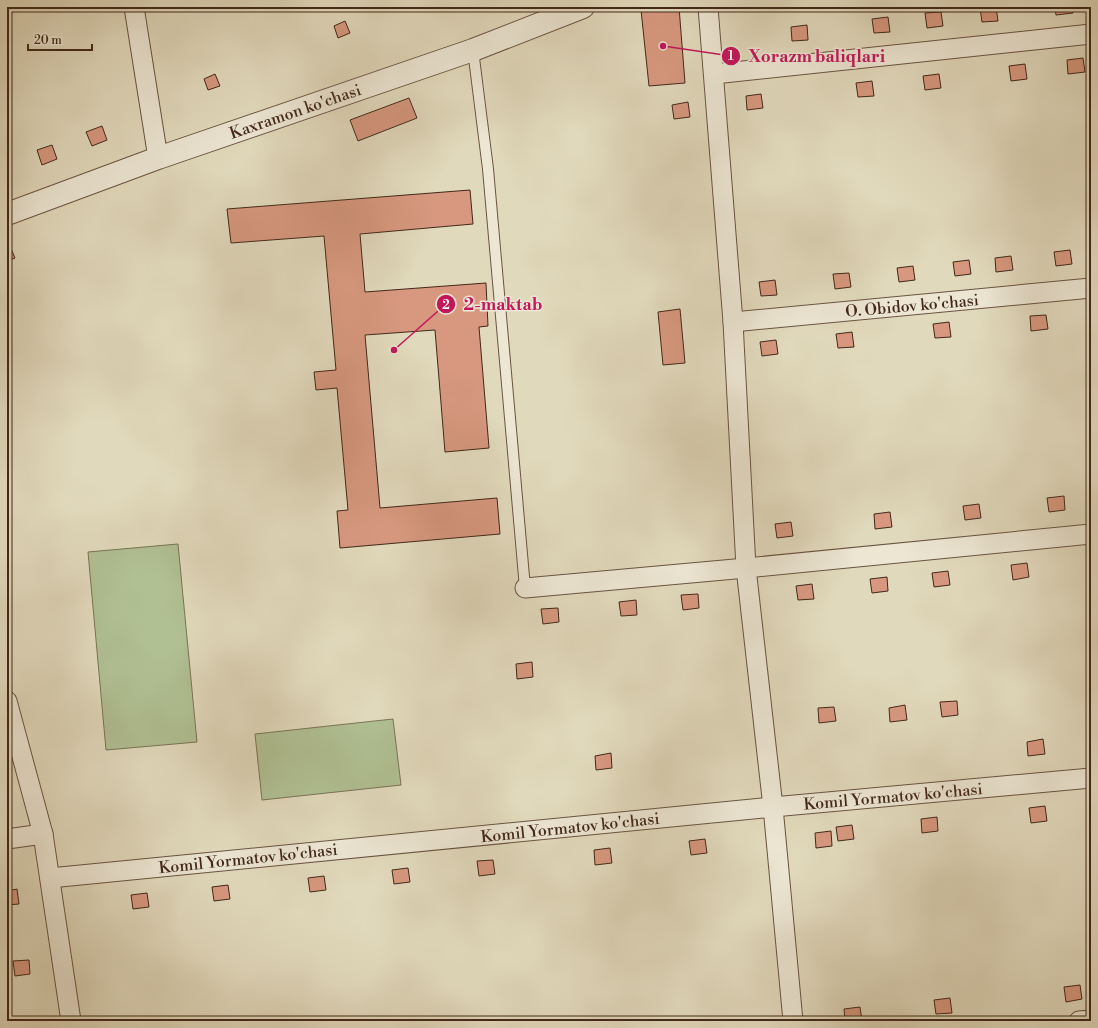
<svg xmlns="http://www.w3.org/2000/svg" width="1098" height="1028" font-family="'Libre Bodoni',serif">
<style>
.green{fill:#b0c093;stroke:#797456}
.building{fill:#d7987f;stroke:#42281a}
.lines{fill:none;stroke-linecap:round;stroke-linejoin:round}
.service-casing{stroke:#6a5442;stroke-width:12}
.minor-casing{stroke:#6a5442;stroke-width:21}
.tertiary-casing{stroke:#6a5442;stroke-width:24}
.service{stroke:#ece6d3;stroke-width:10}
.minor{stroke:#ece6d3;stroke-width:19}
.tertiary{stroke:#ece6d3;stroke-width:22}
.labels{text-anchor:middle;stroke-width:3;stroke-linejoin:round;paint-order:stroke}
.street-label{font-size:16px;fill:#42281a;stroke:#ece6d3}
.leader{fill:none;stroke:#c2185b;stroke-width:1.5}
.callout-dot{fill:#c2185b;stroke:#ece6d3;stroke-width:1.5}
.mark-label{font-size:12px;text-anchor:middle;font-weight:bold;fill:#fff}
.callout-label{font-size:17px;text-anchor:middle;font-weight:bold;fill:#c2185b;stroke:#ece6d3;stroke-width:3;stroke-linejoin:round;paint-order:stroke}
</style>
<rect width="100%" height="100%" fill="#e1d9bc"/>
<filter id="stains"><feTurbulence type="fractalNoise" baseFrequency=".005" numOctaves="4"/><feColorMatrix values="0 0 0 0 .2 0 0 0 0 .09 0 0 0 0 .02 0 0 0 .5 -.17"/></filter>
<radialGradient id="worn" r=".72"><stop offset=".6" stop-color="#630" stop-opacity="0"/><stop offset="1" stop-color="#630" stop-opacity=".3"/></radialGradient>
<g class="green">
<path d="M178 544 197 742 106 750 88 552Z"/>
<path d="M393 719 401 785 262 800 255 734Z"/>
</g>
<g class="building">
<path d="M405 7H415L406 11Z"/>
<path d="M652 7H679L685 83 649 86 641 10Z"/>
<path d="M990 7H996L998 21 982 22 980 8Z"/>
<path d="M1055 7H1072L1073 13 1056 15Z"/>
<path d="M941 12 943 26 927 28 925 13Z"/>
<path d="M888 17 890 32 874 33 872 19Z"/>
<path d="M345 21 350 33 338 38 334 26Z"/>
<path d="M807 25 808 40 792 41 791 27Z"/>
<path d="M1083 58 1085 72 1068 74 1067 60Z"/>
<path d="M1025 64 1027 79 1011 81 1009 66Z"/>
<path d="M215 74 220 86 208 90 204 79Z"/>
<path d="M939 74 941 88 925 90 923 76Z"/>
<path d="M872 81 874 96 858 97 856 83Z"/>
<path d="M761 94 763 108 747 110 746 96Z"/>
<path d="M409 98 417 118 358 141 350 120Z"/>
<path d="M688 102 690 117 674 119 672 105Z"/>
<path d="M102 126 107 140 92 146 86 132Z"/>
<path d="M52 145 57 159 42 165 37 150Z"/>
<path d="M470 190 473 224 360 234 365 292 486 283 488 326 479 327 489 448 445 452 435 330 365 335 380 508 497 498 500 534 340 548 337 511 348 510 337 388 316 390 314 372 336 370 324 236 231 243 227 209Z"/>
<path d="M9 244 15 258 7 261V245Z"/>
<path d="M1070 250 1072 264 1056 266 1054 252Z"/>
<path d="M1011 256 1013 270 996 272 995 258Z"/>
<path d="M969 260 971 274 955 276 953 262Z"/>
<path d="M913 266 915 280 899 282 897 268Z"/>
<path d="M849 273 851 287 835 289 833 274Z"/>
<path d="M775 280 777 295 761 296 759 282Z"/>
<path d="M680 309 685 363 663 365 658 312Z"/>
<path d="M1046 315 1048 329 1031 331 1030 316Z"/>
<path d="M949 322 951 337 935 338 933 324Z"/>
<path d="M852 332 854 347 838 348 836 334Z"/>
<path d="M776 340 778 354 762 356 760 342Z"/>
<path d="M1064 496 1065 510 1049 512 1047 498Z"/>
<path d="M979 504 981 518 965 520 963 506Z"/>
<path d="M890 512 892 527 875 529 874 514Z"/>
<path d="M791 522 793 536 777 538 775 524Z"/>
<path d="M1027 563 1029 577 1013 580 1011 565Z"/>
<path d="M948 571 950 585 934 587 932 573Z"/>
<path d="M887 577 888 591 872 593 870 579Z"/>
<path d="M812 584 814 599 798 600 796 586Z"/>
<path d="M698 594 699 608 683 610 681 595Z"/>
<path d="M636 600 637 615 621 616 619 602Z"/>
<path d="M558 608 559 622 543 624 541 609Z"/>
<path d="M532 662 533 677 517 679 516 664Z"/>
<path d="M957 701 958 715 942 717 940 702Z"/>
<path d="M905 705 907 720 890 722 889 708Z"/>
<path d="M834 707 836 721 819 723 818 708Z"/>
<path d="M1043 739 1045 754 1028 756 1027 742Z"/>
<path d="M611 753 612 768 596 770 595 756Z"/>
<path d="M1045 806 1047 821 1031 823 1029 808Z"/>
<path d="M937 817 938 831 922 833 921 819Z"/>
<path d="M852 825 854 839 838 841 836 827Z"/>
<path d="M831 831 832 846 816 848 815 833Z"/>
<path d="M705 839 707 853 691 855 689 841Z"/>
<path d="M610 848 612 863 595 865 594 850Z"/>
<path d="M493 860 495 874 479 876 477 861Z"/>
<path d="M408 868 410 882 394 884 392 870Z"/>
<path d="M324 876 326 890 310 892 308 878Z"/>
<path d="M228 885 230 899 214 901 212 887Z"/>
<path d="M17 889 19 904 7 905V891Z"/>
<path d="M147 893 149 907 133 909 131 895Z"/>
<path d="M29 960 30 974 15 976 13 961Z"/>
<path d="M1080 985 1082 999 1066 1002 1064 987Z"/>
<path d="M950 998 952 1013 936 1014 934 1000Z"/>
<path d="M860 1007 862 1021H845L844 1009Z"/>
</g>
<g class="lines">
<defs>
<path id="service" d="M473 50 488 169 525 588"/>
<g id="minor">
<path d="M134 7 158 158"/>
<path d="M708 7 733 322 746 568 773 807 793 1021"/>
<path d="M714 74 1091 34"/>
<path d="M733 322 1091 288"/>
<path d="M525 588 746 568 1091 534"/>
<path d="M7 701 43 834 71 1021"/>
<path d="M7 839 43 834"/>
<path d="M50 878 773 807 1091 778"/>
<path d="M1079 1021 1091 1020"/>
</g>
<path id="tertiary" d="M7 214 158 158 473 50 583 7"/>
</defs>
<use href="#service" class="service-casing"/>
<use href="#minor" class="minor-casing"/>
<use href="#tertiary" class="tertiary-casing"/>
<use href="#service" class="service"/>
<use href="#minor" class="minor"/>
<use href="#tertiary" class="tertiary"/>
</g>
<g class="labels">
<g class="street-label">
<text transform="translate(295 111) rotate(-19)" y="6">Kaxramon ko'chasi</text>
<text transform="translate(912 305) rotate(-5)" y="6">O. Obidov ko'chasi</text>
<text transform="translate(893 796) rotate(-5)" y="6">Komil Yormatov ko'chasi</text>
<text transform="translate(570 827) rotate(-6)" y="6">Komil Yormatov ko'chasi</text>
<text transform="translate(248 858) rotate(-6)" y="6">Komil Yormatov ko'chasi</text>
</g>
</g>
<path class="leader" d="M663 46L731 56M394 350L446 304"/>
<g class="callout-dot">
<circle cx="663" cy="46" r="4"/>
<circle cx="394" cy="350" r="4"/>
<circle cx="731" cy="56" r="10"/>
<circle cx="446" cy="304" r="10"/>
</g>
<g class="mark-label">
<text x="731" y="60">1</text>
<text x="446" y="309">2</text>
</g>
<g class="callout-label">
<text x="817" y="62">Xorazm baliqlari</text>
<text x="503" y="310">2-maktab</text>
</g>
<rect width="1098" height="1028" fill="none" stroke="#e1d9bc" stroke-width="24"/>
<rect x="8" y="8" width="1082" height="1012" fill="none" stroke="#42281a" stroke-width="2"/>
<rect x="12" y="12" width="1074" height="1004" fill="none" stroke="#42281a"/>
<path d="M28 44v6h64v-6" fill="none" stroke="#42281a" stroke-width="2"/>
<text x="34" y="44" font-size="12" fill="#42281a" stroke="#ece6d3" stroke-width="3" paint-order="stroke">20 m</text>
<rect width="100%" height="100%" filter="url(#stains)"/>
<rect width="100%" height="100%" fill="url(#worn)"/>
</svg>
